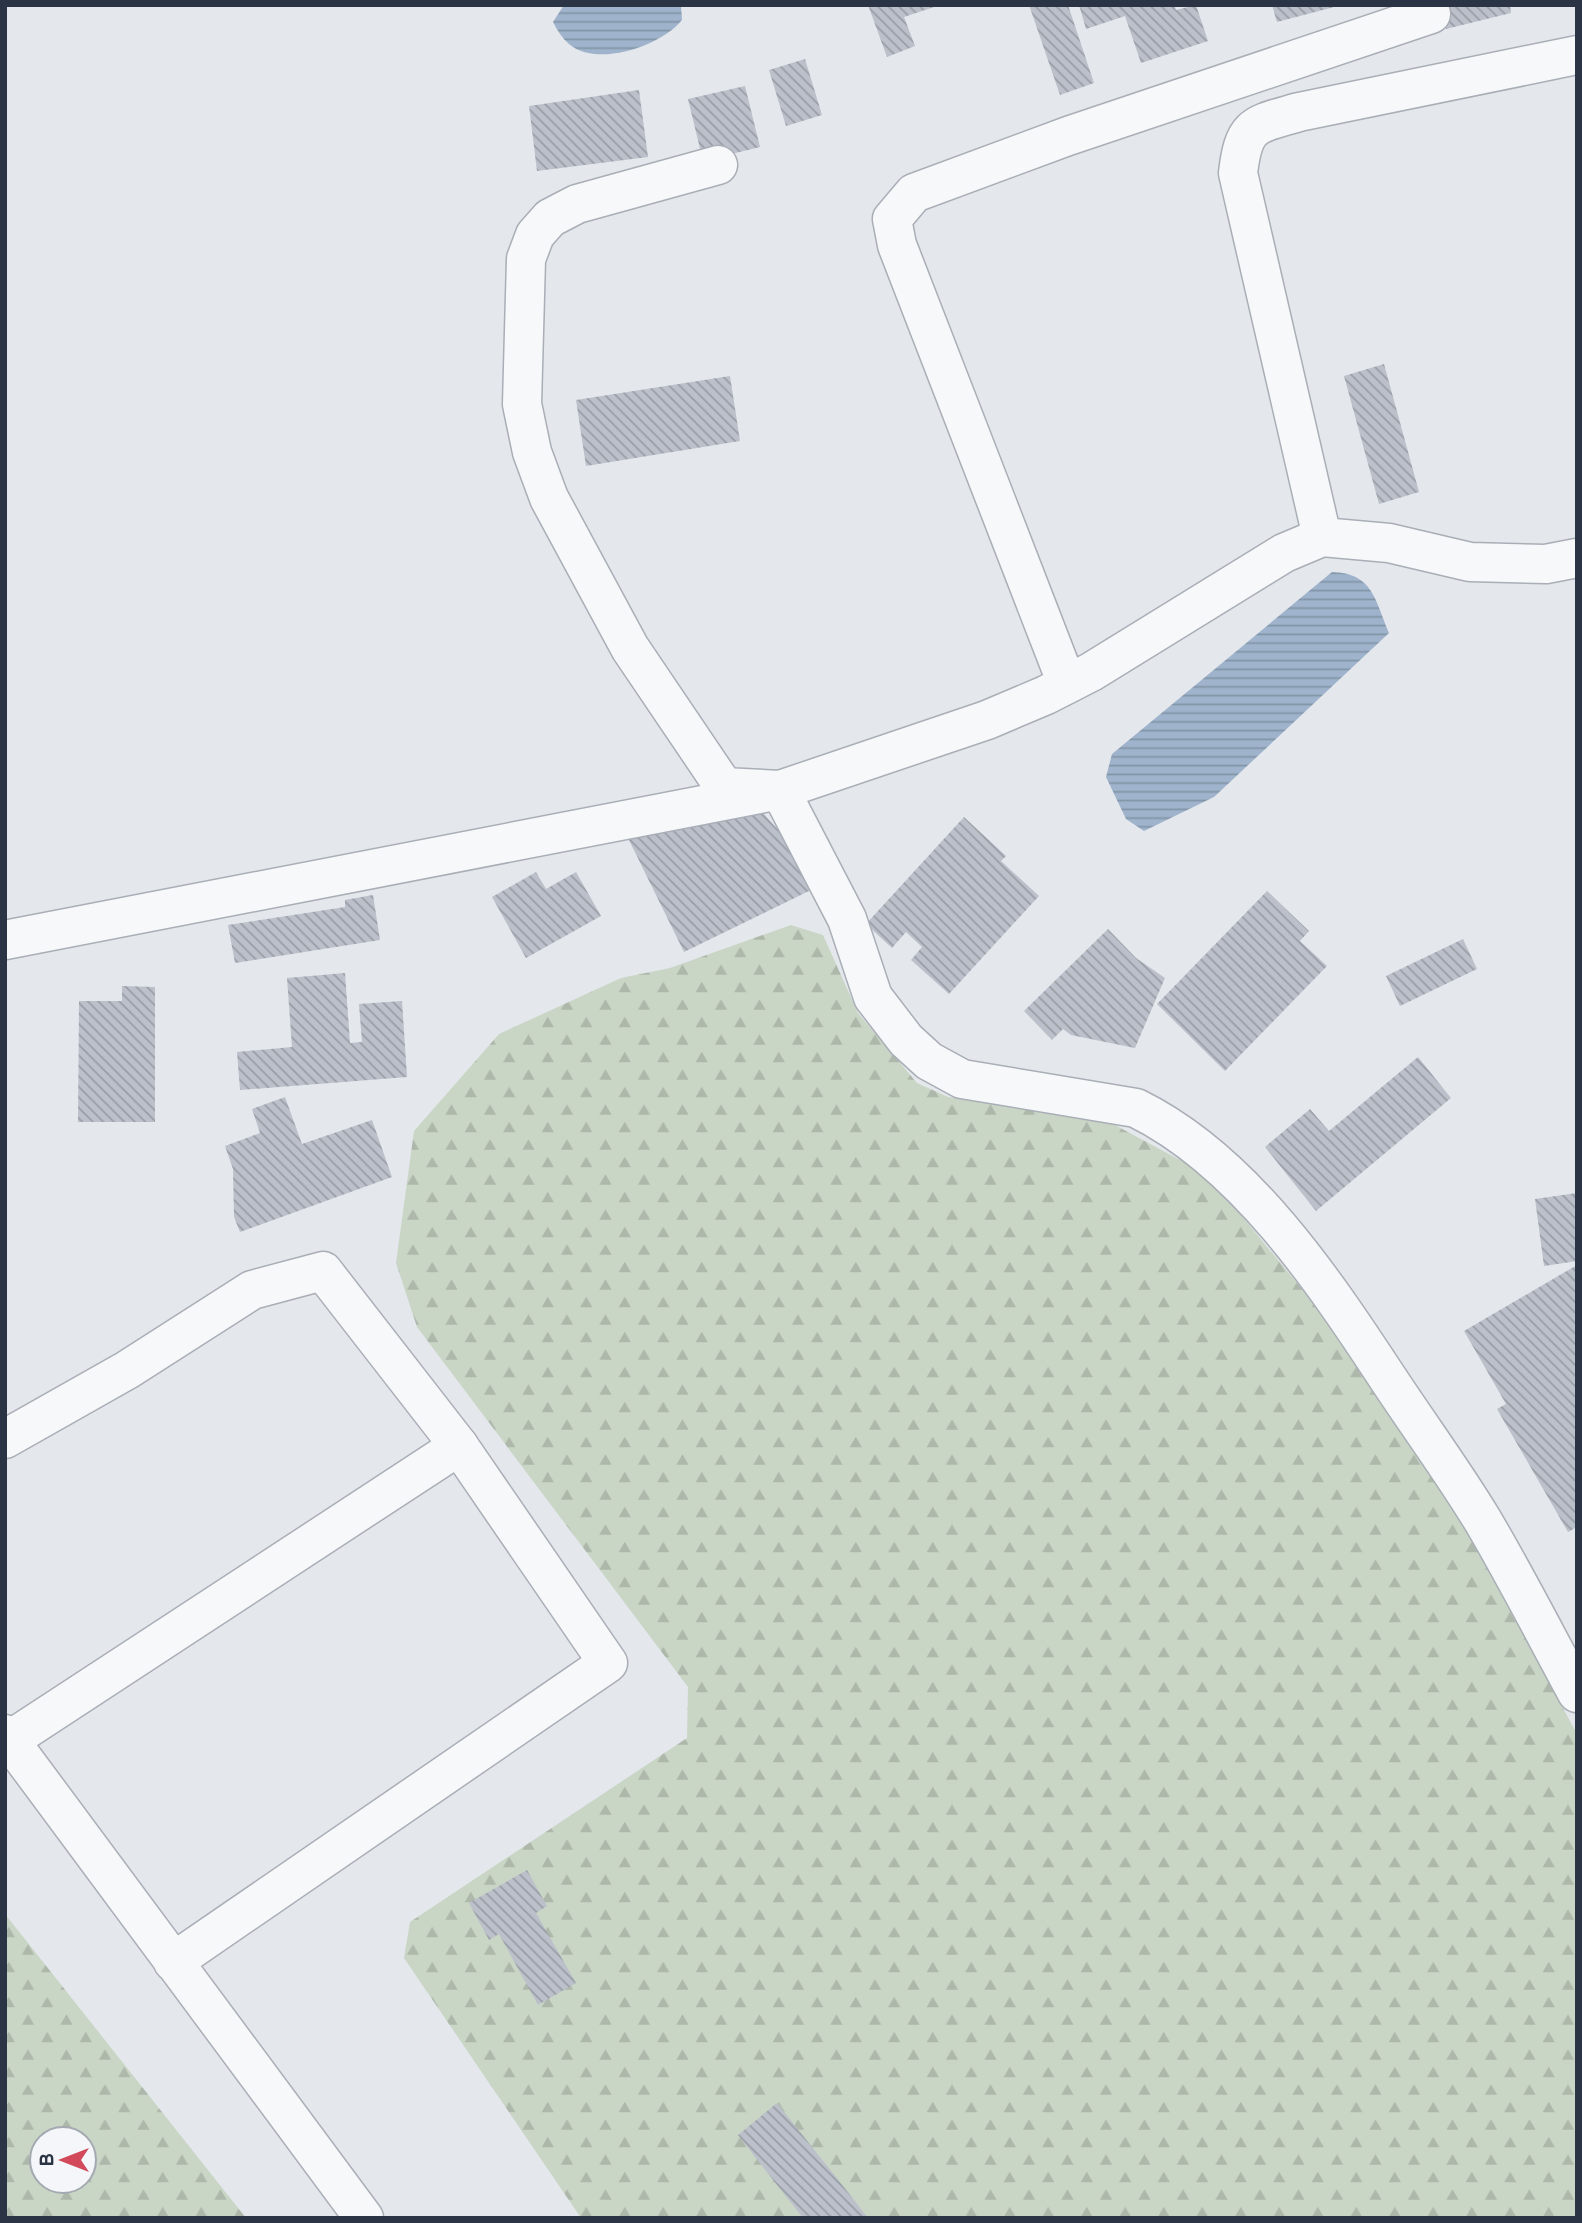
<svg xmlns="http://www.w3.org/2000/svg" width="1582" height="2223" font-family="'Varela Round',sans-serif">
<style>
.forest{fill:url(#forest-firs);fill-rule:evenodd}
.water{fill:url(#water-rules)}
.building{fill:url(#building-back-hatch)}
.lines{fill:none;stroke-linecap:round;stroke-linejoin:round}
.minor-casing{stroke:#a9aeb7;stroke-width:41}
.minor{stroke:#f7f8fa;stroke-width:38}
</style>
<defs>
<pattern id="forest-firs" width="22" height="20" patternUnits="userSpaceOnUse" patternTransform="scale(1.75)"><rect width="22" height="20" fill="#c9d6c5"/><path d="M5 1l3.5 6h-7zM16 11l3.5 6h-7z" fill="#adb8ab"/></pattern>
<pattern id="water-rules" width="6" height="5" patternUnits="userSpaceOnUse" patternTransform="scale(1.75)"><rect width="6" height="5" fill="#9fb4cc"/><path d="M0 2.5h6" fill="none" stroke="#8293a7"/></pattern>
<pattern id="building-back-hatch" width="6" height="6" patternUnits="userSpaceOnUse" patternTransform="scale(1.75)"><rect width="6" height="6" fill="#bbc0ca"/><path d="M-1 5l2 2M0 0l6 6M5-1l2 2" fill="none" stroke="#989da6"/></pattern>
</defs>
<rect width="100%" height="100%" fill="#e4e7ec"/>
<g class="forest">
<path d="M791 925 823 935 858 1013 917 1083 948 1097 1032 1105 1100 1117 1208 1175 1339 1334 1466 1530 1577 1734V2218H581L404 1958 410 1922 687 1738 688 1687 417 1327 396 1263 414 1131 499 1034 621 978 670 968Z"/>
<path d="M5 1914 246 2218H5ZM42 2139H84V2181H42Z"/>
</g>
<g class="water">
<path d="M564 5H681L682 20C661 46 597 68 569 44 562 38 557 30 553 22Z"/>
<path d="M1332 572C1373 573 1375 600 1389 633L1214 797 1144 831 1126 819 1106 777 1112 754Z"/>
</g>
<g class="building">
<path d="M868 5H937V6L904 17 915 46 887 57Z"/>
<path d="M1029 5H1068L1094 83 1060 95Z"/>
<path d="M1079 5H1174L1176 10 1196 5 1208 41 1141 63 1125 16 1086 29Z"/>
<path d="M1272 5H1338V6L1277 22Z"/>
<path d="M1440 5H1510L1511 13 1446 29Z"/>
<path d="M805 59 822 115 786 126 769 70Z"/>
<path d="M745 86 760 147 703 161 688 99Z"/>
<path d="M639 90 648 157 537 171 529 106Z"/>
<path d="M1384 364 1419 492 1379 504 1344 376Z"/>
<path d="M730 376 740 441 586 466 576 400Z"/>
<path d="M732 804 762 812 792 845 813 889 684 952 627 836 673 813 680 829Z"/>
<path d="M964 817 1006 856 1001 861 1039 896 949 994 911 960 922 947 906 932 892 948 866 924Z"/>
<path d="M536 872 546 889 576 872 601 916 526 958 492 897Z"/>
<path d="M1267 891 1309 931 1300 941 1327 966 1225 1071 1157 1004Z"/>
<path d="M373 895 380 940 235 963 228 925 345 907V900Z"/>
<path d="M1108 929 1136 958 1165 978 1135 1048 1071 1035 1063 1029 1052 1040 1024 1011Z"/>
<path d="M1463 939 1477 969 1400 1006 1386 976Z"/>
<path d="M345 973 350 1043 362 1042 359 1004 402 1001 407 1077 240 1090 237 1052 292 1047 287 978Z"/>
<path d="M122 986 155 987V1122H78L79 1001H122Z"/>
<path d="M1418 1057 1451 1098 1316 1211 1265 1147 1310 1109 1329 1131Z"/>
<path d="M285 1097 302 1144 372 1120 392 1177 240 1232 234 1217 233 1169 225 1146 260 1133 252 1109Z"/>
<path d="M1577 1193V1261L1544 1266 1535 1199Z"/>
<path d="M1577 1265V1527L1568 1532 1497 1409 1506 1404 1464 1331Z"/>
<path d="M527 1870 547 1906 536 1913 576 1983 538 2005 499 1934 489 1940 469 1903Z"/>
<path d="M777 2103 847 2191 868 2218H803L738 2135Z"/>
</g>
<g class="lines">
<defs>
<g id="minor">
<path d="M718 165 577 204 550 218 535 235 526 259 522 404 532 452 549 498 630 648 724 787 780 790 847 919 873 997 906 1040 929 1061 962 1079 1136 1108C1244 1161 1324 1281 1389 1380 1420 1427 1454 1473 1483 1521 1516 1577 1546 1636 1577 1693"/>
<path d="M1322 537 1238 173C1244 123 1254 125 1299 112L1577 55"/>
<path d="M1067 684 897 245 892 219 914 193 1068 136 1431 14"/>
<path d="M5 940 780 790 987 720 1046 695 1091 672 1284 553 1322 537 1389 543 1470 562 1546 564 1577 558"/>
<path d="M5 1439 127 1370 252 1290 323 1271 459 1446 608 1663 173 1962"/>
<path d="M5 1734 364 2218"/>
<path d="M10 1740 459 1446"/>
</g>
</defs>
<use href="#minor" class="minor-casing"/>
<use href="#minor" class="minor"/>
</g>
<rect width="1582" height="2223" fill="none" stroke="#2b3445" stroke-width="14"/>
<g transform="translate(63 2160) rotate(270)"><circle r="33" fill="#f4f6f9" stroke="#a4a8b1" stroke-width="2"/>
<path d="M0-5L12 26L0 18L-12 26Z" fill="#d1495b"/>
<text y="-10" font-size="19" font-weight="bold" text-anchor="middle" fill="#2b3445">B</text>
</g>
</svg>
